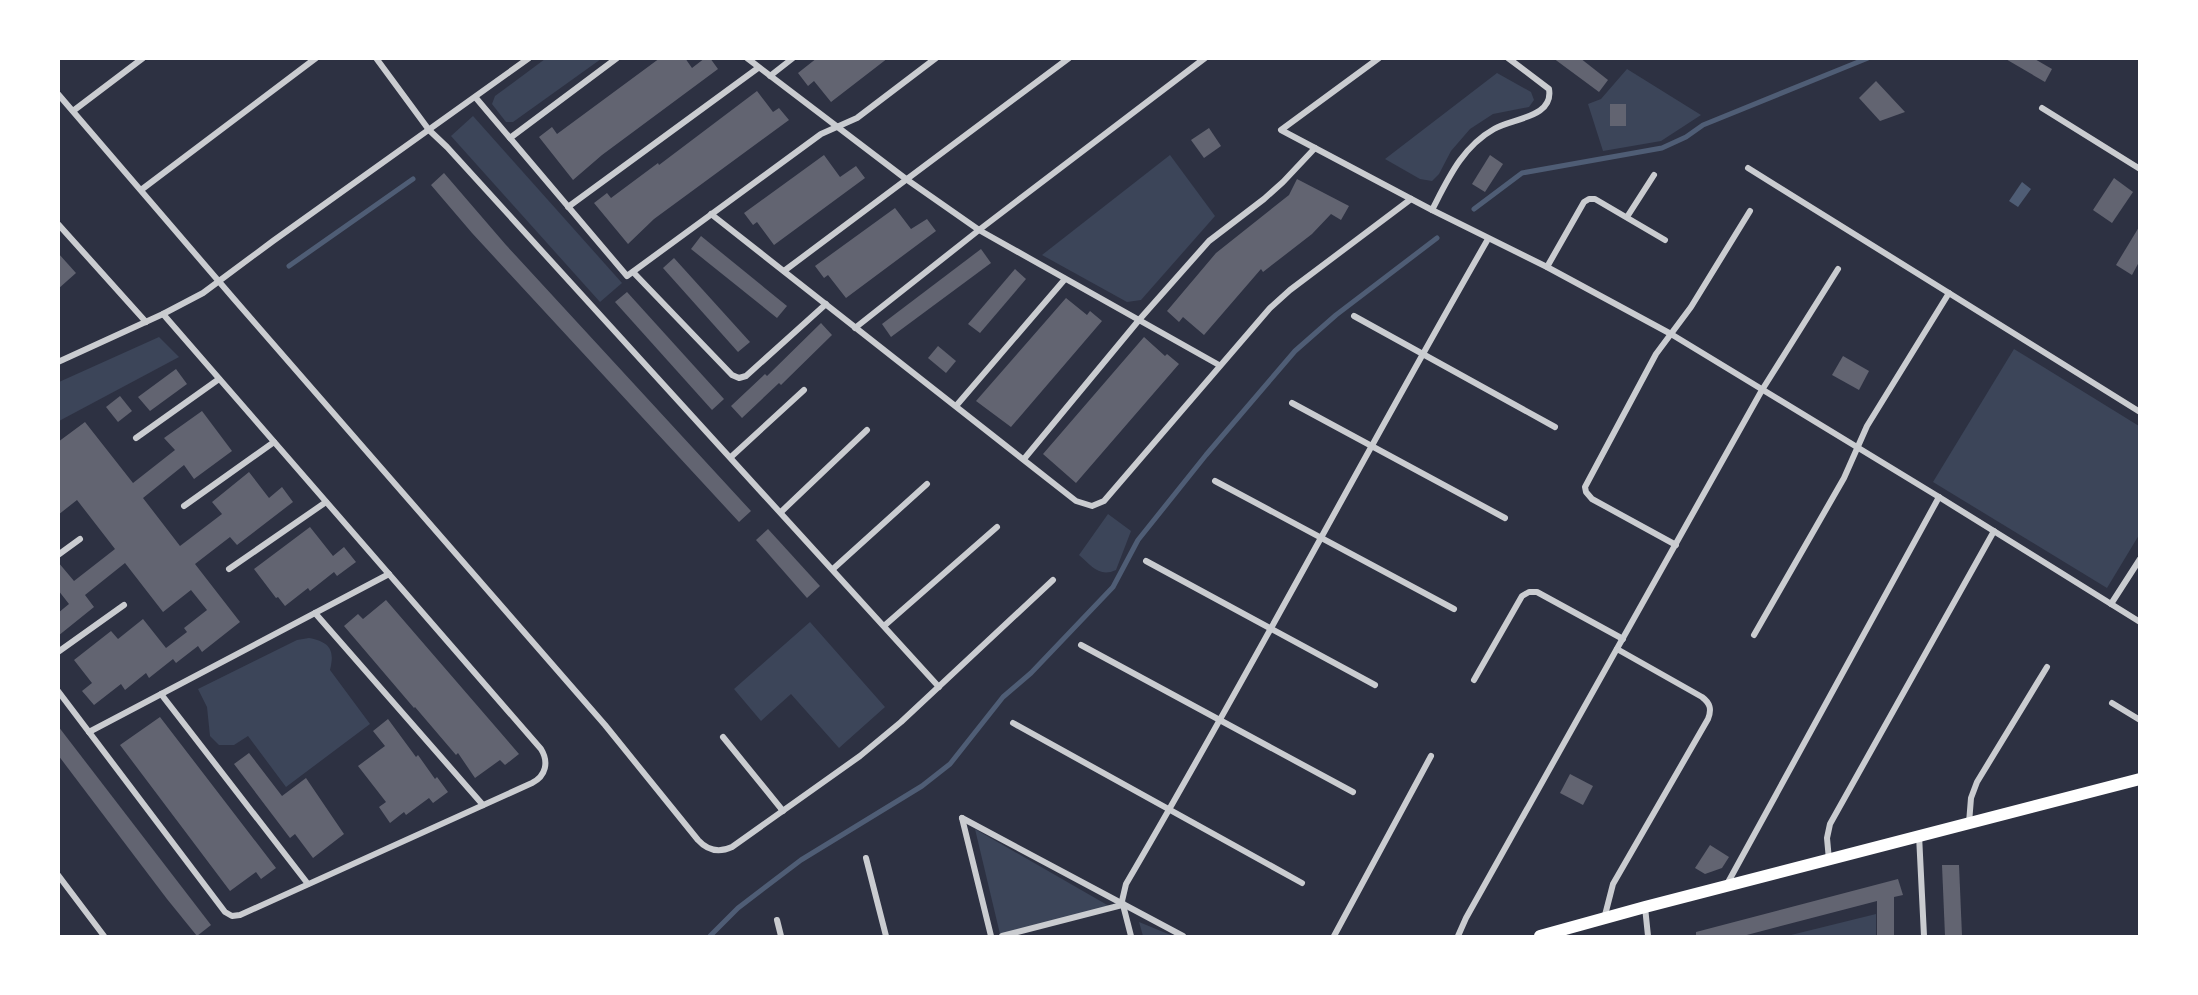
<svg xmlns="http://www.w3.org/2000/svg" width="2198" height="995" font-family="'Public Sans',sans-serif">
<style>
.green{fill:#3c4559}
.water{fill:#4f5d75}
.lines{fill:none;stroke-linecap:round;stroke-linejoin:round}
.stream{stroke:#4f5d75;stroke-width:5}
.building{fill:#626471}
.minor{stroke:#caccd0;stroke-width:6}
.secondary{stroke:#fff;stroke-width:12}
</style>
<rect width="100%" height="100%" fill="#2d3142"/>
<g class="green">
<path d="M545 59H601L513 122H506L492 104 495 96Z"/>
<path d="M1627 69 1701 115 1661 141 1603 151 1588 104 1601 99Z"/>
<path d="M1497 73 1531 92 1534 100 1529 107 1493 114 1470 129 1451 151 1439 174 1432 181 1420 179 1385 159Z"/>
<path d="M473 116 622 283 600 302 451 136Z"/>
<path d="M1170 155 1215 216 1141 300 1127 302 1042 255Z"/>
<path d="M159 337 179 357 59 421V382Z"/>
<path d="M2014 349 2139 426V535L2107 588 1933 482Z"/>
<path d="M1108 514 1131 531 1116 570C1099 578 1091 565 1079 555Z"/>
<path d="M810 622 885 707 839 748 791 694 761 721 734 689Z"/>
<path d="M309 638C330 642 335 650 330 670L370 724 286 787 248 736 234 745H219L210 736 207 707 198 689 297 640Z"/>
<path d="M975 829 1109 906 1000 934Z"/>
<path d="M1876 914V936H1787Z"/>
<path d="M1139 922 1173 936H1143Z"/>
</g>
<path class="water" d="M2022 182 2031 189 2018 207 2009 201Z"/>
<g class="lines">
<g class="stream">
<path d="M1474 209 1522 173 1662 148 1686 137 1703 125 1868 58"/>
<path d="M289 266 413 179"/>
<path d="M710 936 738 908 801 860 922 786 950 764 1003 697 1031 673 1113 587 1138 540 1206 455 1295 351 1336 315 1437 238"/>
</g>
</g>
<g class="building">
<path d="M660 58H685L692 68 705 58H710L718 69 602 155 573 180 539 137 552 127 557 134Z"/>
<path d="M817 58H888L831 102 814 81 808 86 798 73Z"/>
<path d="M1553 58H1580L1608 80 1599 92Z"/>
<path d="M2004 58H2033L2052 69 2045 82Z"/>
<path d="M1876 81 1905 112 1880 121 1859 98Z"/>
<path d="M757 91 773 112 779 108 789 120 654 219 628 244 594 203 607 193 611 198 658 163 659 165Z"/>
<rect x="1610" y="104" width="16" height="22"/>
<path d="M1209 128 1221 146 1204 158 1191 140Z"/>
<path d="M824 155 840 177 856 166 865 178 774 245 757 222 753 225 744 213Z"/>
<path d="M1490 155 1503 164 1485 192 1472 184Z"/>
<path d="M444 173 506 245 751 511 739 522 472 233 431 185Z"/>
<path d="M2114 178 2133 192 2112 223 2093 210Z"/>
<path d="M1297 179 1349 206 1341 220 1331 214 1312 234 1263 272 1261 269 1204 335 1183 317 1179 322 1167 311 1216 253 1289 195Z"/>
<path d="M895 208 911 229 927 219 936 231 846 298 828 275 824 278 815 266Z"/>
<path d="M2139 227V262L2132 275 2116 265Z"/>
<path d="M701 236 787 306 777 318 691 249Z"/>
<path d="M981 249 991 263 891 337 882 324Z"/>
<path d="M58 253 76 273 58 289Z"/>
<path d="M674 258 750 342 738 352 663 268Z"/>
<path d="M1015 269 1026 279 980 333 968 324Z"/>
<path d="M627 292 724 399 712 410 615 302Z"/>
<path d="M1066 298 1087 315 1090 311 1102 321 1011 427 976 401Z"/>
<path d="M821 323 832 335 781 385 779 383 742 418 731 406 765 374 767 376Z"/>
<path d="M1144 337 1165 356 1167 354 1179 364 1076 483 1043 454Z"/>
<path d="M938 346 956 361 946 373 928 358Z"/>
<path d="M1843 356 1869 371 1859 390 1832 375Z"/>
<path d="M176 369 187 384 150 411 138 397Z"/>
<path d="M120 396 132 411 118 422 106 407Z"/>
<path d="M202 411 232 451 194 479 184 465 143 498 180 546 222 514 212 502 249 472 269 498 282 487 293 502 237 545 230 537 195 564 240 622 202 652 198 646 176 663 173 659 149 678 146 673 125 690 121 684 94 705 82 691 92 683 74 660 111 631 118 639 143 619 166 648 187 632 184 628 207 610 191 590 163 612 125 563 85 595 94 607 58 636V613L69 604 58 590V562L74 581 115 549 77 500 58 515V442L85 422 133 483 175 450 164 438Z"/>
<path d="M310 527 333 556 344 547 356 562 337 576 334 572 310 591 308 588 285 606 278 597 276 598 254 569Z"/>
<path d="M768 529 820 586 807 598 756 540Z"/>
<path d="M386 600 519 754 505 765 500 760 475 778 458 753 456 755 415 707 414 708 344 626 358 614 363 619Z"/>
<path d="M160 717 276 868 261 879 256 872 230 891 120 745Z"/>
<path d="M388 719 416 757 418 755 435 779 437 777 448 792 433 803 429 798 406 815 404 812 390 823 379 807 386 802 358 766 385 746 373 731Z"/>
<path d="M58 726 211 925 197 936 167 899 58 755Z"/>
<path d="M249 753 282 796 306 778 344 834 313 858 295 834 290 838 234 764Z"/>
<path d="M1570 774 1593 786 1583 805 1560 793Z"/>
<path d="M1710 845 1729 857 1722 868 1705 874 1695 868Z"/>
<path d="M1942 865H1959L1962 936H1945Z"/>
<path d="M1898 879 1903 895 1894 897V935H1877V901L1743 936H1696V932Z"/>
</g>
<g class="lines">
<g class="minor">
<path d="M376 58 429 130 447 147 939 687"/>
<path d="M747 58 906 179 979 230 1219 365"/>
<path d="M1379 58 1281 130 1432 210 1547 267 1671 334 1939 497 2140 622"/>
<path d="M770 76 793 58"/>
<path d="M58 94 234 299 605 725 698 840C708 851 719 853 732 847L860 756 901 722 1053 580"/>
<path d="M476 98 627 276 821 134 857 118 936 58"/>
<path d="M2042 108 2140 169"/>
<path d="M73 111 143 58"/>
<path d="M510 138 617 58"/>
<path d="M1748 168 2140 412"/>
<path d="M141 190 316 58"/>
<path d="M568 207 758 68"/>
<path d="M1432 210C1448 179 1462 147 1494 129 1512 118 1554 118 1549 89L1508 58"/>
<path d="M711 214 1076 501 1092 506 1104 501 1270 308 1290 290 1411 199"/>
<path d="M1627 217 1654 175"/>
<path d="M58 224 146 322"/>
<path d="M1547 267 1584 202 1589 199H1595L1665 240"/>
<path d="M784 271 1069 58"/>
<path d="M633 272 732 375 739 378 746 376 826 304"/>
<path d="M1354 316 1555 427"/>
<path d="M855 328 979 230 1205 58"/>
<path d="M58 362 163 314 203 293 273 241 529 58"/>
<path d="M1292 403 1505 518"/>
<path d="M956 406 1065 279"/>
<path d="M136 438 219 379"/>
<path d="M731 457 804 390"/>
<path d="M1024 459 1139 320 1209 241 1264 199 1283 182 1315 148"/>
<path d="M1215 481 1454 609"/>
<path d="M184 506 274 442"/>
<path d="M781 512 867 430"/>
<path d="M1676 545 1592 499 1586 492 1585 487 1656 354 1691 307 1750 211"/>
<path d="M58 555 80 539"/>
<path d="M1146 561 1375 685"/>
<path d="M229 569 326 502"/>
<path d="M833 569 927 484"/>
<path d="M2111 604 2140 559"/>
<path d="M315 613 483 805"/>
<path d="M884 626 997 527"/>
<path d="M1754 635 1844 478 1867 426 1949 293"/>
<path d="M1081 645 1353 792"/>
<path d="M58 652 124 605"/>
<path d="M1474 680 1522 596 1529 592H1537L1623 639"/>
<path d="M58 691 225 912 232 916 240 915 532 783C546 776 549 762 541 749L163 314"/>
<path d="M161 694 308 884"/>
<path d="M2112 703 2140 720"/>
<path d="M1013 723 1302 883"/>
<path d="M89 732 389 574"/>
<path d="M723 737 783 811"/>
<path d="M962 818 1183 936"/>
<path d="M962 818 991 936"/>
<path d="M1969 823 1971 798 1977 782 2047 667"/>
<path d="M1919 835 1924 936"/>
<path d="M866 858 886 936"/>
<path d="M1829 860 1827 838 1830 824 1994 531"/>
<path d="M58 875 104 936"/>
<path d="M1726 886 1939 497"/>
<path d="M1645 907 1648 936"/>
<path d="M1604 919 1613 884 1708 719C1712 709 1710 703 1702 697L1617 649"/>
<path d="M777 920 781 936"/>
<path d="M1002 936 1122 905"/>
<path d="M1131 936 1122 901 1126 884C1251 671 1365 453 1488 239"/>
<path d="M1334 936 1431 756"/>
<path d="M1458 936 1466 918 1762 390 1838 269"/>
</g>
<path class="secondary" d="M1540 936 1645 907 2140 779"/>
</g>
<rect width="2198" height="995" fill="none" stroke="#ffffff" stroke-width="120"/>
</svg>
